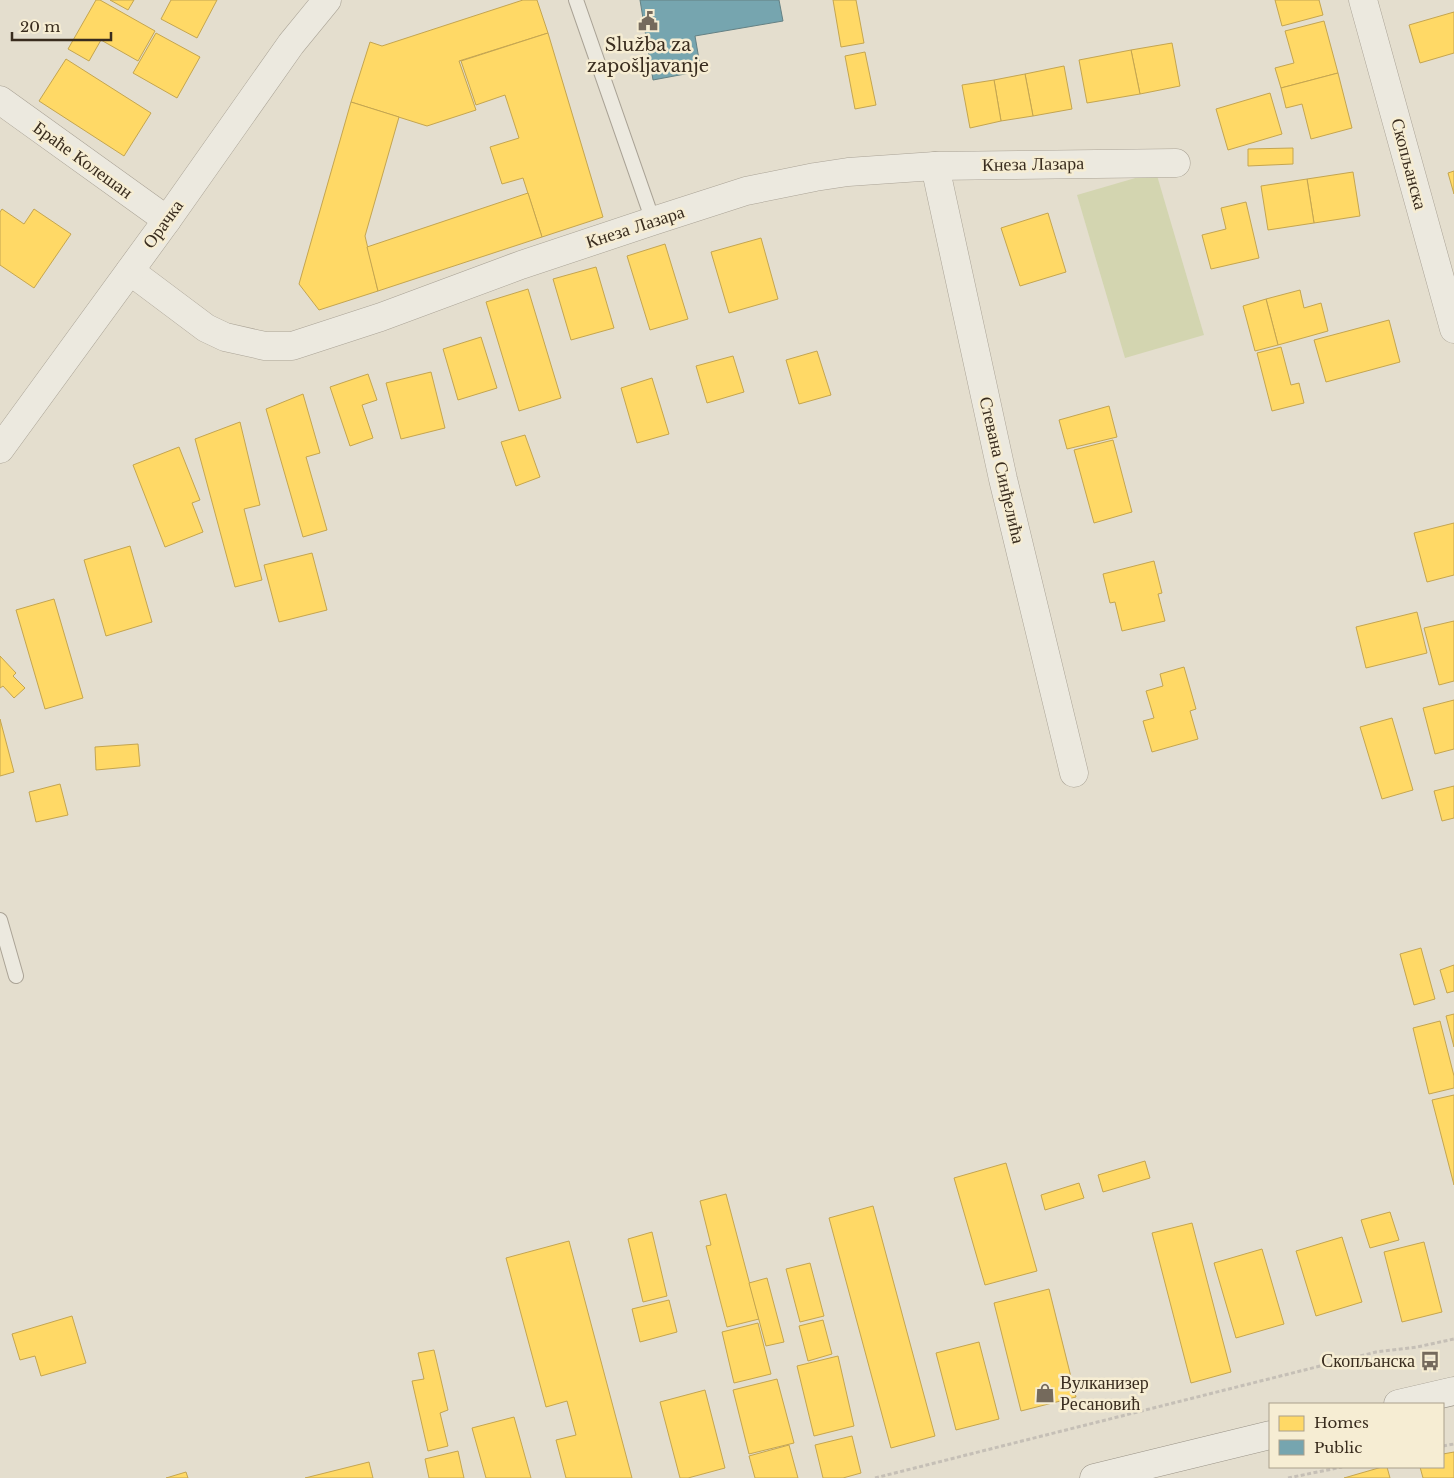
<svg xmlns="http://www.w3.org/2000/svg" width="1454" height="1478" font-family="'Libre Baskerville',serif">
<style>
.green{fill:#d3d5b0}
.homes{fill:#ffd966;stroke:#c4a550}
.public{fill:#76a5af;stroke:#648184}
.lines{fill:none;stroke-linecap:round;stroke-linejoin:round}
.service-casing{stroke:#aaa396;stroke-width:16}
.minor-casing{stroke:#aaa396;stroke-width:29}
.secondary-casing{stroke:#999286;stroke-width:29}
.path{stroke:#c5bfb6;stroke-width:3;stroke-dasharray:4 2.5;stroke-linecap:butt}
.service{stroke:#ece9df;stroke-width:14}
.minor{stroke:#ece9df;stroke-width:28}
.secondary{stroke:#ece9df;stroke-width:28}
.labels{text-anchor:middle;stroke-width:5;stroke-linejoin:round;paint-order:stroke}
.poi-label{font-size:18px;fill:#392c1e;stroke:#f6edd3}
.street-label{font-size:18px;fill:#392c1e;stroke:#f6edd3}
</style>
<rect width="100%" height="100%" fill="#e4dece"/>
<path class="green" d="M1156 172 1204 335 1125 358 1077 195Z"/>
<g class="homes">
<path d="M96 0H100L155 31 138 61 101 40 89 61 68 49Z"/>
<path d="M110 0H134L128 10Z"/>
<path d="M171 0H217L197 38 161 19Z"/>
<path d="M523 0H537L548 33 459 61 476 110 427 126 351 102 370 42 382 46Z"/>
<path d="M833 0H856L864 43 841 47Z"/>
<path d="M1275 0H1319L1323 15 1282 26Z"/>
<path d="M1454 12V53L1420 63 1409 25Z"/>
<path d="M1324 21 1338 73 1281 88 1275 68 1294 63 1285 31Z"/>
<path d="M156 33 200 57 177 98 133 73Z"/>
<path d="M548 33 603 217 542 237 523 178 502 184 490 147 519 138 505 95 476 105 461 61Z"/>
<path d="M1172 43 1180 86 1140 94 1131 50Z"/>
<path d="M1131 50 1140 94 1087 103 1079 60Z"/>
<path d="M865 52 876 105 855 109 845 56Z"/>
<path d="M66 59 151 113 124 156 39 101Z"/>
<path d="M1064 66 1072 109 1033 116 1025 74Z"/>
<path d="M1338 73 1352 128 1311 139 1302 104 1286 108 1281 88Z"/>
<path d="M1025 74 1033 116 1001 121 994 80Z"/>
<path d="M994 80 1001 121 970 128 962 85Z"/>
<path d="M1270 93 1282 134 1228 150 1216 109Z"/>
<path d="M351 102 399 117 365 236 378 291 319 310 299 284Z"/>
<path d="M1293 148V164L1248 166V149Z"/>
<path d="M1454 171V194L1448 173Z"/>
<path d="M1353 172 1360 216 1314 223 1307 179Z"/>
<path d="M1307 179 1314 223 1268 230 1261 186Z"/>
<path d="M528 193 542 237 378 291 367 247Z"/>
<path d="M1246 202 1259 258 1211 269 1202 235 1226 229 1221 208Z"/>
<path d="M2 209 24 224 34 209 71 234 34 288 0 265V212Z"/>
<path d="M1048 213 1066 272 1020 286 1001 228Z"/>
<path d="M761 238 778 299 729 313 711 252Z"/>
<path d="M665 244 688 319 650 330 627 256Z"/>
<path d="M596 267 614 328 571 340 553 279Z"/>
<path d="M528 289 561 398 519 411 486 302Z"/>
<path d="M1300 290 1304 308 1321 303 1328 331 1278 345 1266 299Z"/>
<path d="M1266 299 1278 345 1255 351 1243 306Z"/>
<path d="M1389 320 1400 362 1326 382 1314 340Z"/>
<path d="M481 337 497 388 458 400 443 349Z"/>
<path d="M1281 347 1291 385 1299 383 1304 403 1272 411 1257 353Z"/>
<path d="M817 351 831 395 799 404 786 360Z"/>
<path d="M733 356 744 392 707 403 696 366Z"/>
<path d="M431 372 445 428 401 439 386 383Z"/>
<path d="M368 374 377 400 362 405 373 438 350 446 330 387Z"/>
<path d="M652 378 669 434 637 443 621 388Z"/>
<path d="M303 394 320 453 306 457 327 530 303 537 266 409Z"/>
<path d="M1109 406 1117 437 1067 449 1059 420Z"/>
<path d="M240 422 260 505 244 509 262 580 235 587 195 439Z"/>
<path d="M525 435 540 477 516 486 501 442Z"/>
<path d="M1113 440 1132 512 1094 523 1074 450Z"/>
<path d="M179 447 200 500 192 503 203 532 165 547 133 465Z"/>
<path d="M1454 523V575L1427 582 1414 533Z"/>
<path d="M130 546 152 622 106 636 84 560Z"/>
<path d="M312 553 327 610 279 622 264 565Z"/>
<path d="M1154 561 1162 593 1158 594 1165 621 1122 631 1115 602 1110 603 1103 574Z"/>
<path d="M54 599 83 698 45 709 16 610Z"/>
<path d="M1417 612 1427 653 1366 668 1356 627Z"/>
<path d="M1454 621V681L1439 685 1424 628Z"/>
<path d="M0 656 16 673 13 676 25 688 14 698 3 686 0 688Z"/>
<path d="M1184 667 1196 709 1190 711 1198 739 1152 752 1143 721 1154 718 1146 691 1163 686 1160 674Z"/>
<path d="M1454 700V749L1435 754 1423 708Z"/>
<path d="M1392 718 1413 790 1382 799 1360 727Z"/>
<path d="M0 719 14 772 0 776Z"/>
<path d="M138 744 140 766 96 770 95 747Z"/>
<path d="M60 784 68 815 36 822 29 792Z"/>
<path d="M1454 786V818L1442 821 1434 791Z"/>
<path d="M1421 948 1435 999 1414 1005 1400 954Z"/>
<path d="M1454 965V991L1447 993 1440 970Z"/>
<path d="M1454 1014V1047L1446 1016Z"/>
<path d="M1440 1021 1454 1076V1088L1429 1094 1413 1028Z"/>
<path d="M1454 1095V1185L1432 1100Z"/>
<path d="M1145 1161 1150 1178 1103 1192 1098 1175Z"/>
<path d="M1006 1163 1037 1271 985 1285 954 1178Z"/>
<path d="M1079 1183 1084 1198 1045 1210 1041 1195Z"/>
<path d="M726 1194 759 1319 727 1327 706 1246 711 1245 700 1201Z"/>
<path d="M873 1206 935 1436 891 1448 829 1218Z"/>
<path d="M1390 1212 1399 1240 1370 1248 1361 1220Z"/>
<path d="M1192 1223 1231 1372 1191 1383 1152 1233Z"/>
<path d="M652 1232 667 1296 643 1302 628 1239Z"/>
<path d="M1342 1237 1362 1302 1316 1316 1296 1251Z"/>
<path d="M569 1241 632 1478H566L556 1440 576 1435 567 1401 546 1407 506 1258Z"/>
<path d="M1424 1242 1442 1312 1402 1322 1384 1252Z"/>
<path d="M1262 1249 1284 1324 1236 1338 1214 1263Z"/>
<path d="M810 1263 824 1316 800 1322 786 1269Z"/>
<path d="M767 1278 784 1342 766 1346 749 1283Z"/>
<path d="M1049 1289 1076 1397 1021 1411 994 1303Z"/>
<path d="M669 1300 677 1332 640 1342 632 1309Z"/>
<path d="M72 1316 86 1363 41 1376 35 1356 20 1360 12 1334Z"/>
<path d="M823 1320 832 1354 808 1361 799 1326Z"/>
<path d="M758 1323 771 1374 734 1383 722 1332Z"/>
<path d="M979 1342 999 1419 956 1430 936 1353Z"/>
<path d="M434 1350 448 1410 440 1413 448 1446 428 1451 412 1381 424 1379 418 1353Z"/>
<path d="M838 1356 854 1426 814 1436 797 1366Z"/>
<path d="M777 1379 794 1443 749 1454 733 1390Z"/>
<path d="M705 1390 725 1468 688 1478H680L660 1402Z"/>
<path d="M514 1417 531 1478H486L472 1428Z"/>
<path d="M852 1436 861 1473 843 1478H823L815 1445Z"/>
<path d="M789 1445 798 1478H755L749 1456Z"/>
<path d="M458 1451 464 1478H429L425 1459Z"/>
<path d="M1454 1452V1478H1423L1420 1467H1443V1454Z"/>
<path d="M369 1462 373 1478H305Z"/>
<path d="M1382 1467H1387L1390 1478H1344Z"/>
<path d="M186 1472 188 1478H166Z"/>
</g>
<path class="public" d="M640 0H779L783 21 695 36 701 71 653 80Z"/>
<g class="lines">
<defs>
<g id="service">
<path d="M576 0 653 221"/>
<path d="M0 920 16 976"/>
</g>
<g id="minor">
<path d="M1363 0 1454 329"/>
<path d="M0 100 167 220"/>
<path d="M935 166 1003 479 1074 773"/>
<path d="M130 271 206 328 225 337 265 346H292L381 317 521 265 653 221 746 191 815 177 848 172 935 166 1176 163"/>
<path d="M0 449 167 220 291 44 327 0"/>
</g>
<g id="secondary">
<path d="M1398 1404 1454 1391"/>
<path d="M1094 1478 1270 1435"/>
</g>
</defs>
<use href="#service" class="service-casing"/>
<use href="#minor" class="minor-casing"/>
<use href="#secondary" class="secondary-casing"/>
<g class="path">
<path d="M1443 1446 1454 1444"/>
<path d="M875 1478 1376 1352 1417 1347 1454 1339"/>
<path d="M1288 1478 1342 1467"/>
</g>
<use href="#service" class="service"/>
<use href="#minor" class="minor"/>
<use href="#secondary" class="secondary"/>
</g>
<defs>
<symbol id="civic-bare" viewBox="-9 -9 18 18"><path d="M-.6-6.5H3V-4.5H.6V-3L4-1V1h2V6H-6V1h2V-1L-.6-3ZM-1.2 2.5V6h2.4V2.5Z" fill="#756a5c" stroke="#f6edd3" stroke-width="2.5" paint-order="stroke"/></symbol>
<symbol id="bus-bare" viewBox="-9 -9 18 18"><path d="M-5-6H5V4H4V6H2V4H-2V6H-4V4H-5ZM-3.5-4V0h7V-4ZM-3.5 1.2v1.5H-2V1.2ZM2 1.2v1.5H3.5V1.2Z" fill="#756a5c" stroke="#f6edd3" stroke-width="2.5" paint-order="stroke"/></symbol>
<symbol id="shop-bare" viewBox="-9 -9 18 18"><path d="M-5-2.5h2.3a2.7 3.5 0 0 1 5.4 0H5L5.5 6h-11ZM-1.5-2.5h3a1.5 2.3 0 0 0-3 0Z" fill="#756a5c" stroke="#f6edd3" stroke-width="2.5" paint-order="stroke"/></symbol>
</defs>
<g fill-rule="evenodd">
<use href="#civic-bare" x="634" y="7" width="28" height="28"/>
<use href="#bus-bare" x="1416" y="1347" width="28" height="28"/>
<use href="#shop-bare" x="1031" y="1379" width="28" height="28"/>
</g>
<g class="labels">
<g class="poi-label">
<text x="648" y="51">Služba za<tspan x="648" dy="21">zapošljavanje</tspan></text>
<text x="1415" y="1367" text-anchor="end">Скопљанска</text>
<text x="1060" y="1389" text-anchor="start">Вулканизер<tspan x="1060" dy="21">Ресановић</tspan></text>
</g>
<g class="street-label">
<text transform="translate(83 160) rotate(36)" y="6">Браће Колешан</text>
<text transform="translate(1033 164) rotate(-1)" y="6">Кнеза Лазара</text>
<text transform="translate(1409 164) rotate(75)" y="6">Скопљанска</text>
<text transform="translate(163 224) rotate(-54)" y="6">Орачка</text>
<text transform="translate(635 227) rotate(-18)" y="6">Кнеза Лазара</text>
<text transform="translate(1002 470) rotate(77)" y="6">Стевана Синђелића</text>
</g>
</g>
<rect x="1269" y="1403" width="175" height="65" fill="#f6edd3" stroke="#aaa08b"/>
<rect x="1279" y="1416" width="25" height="15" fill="#ffd966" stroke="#aaa08b"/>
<text x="1314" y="1428" font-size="15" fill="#392c1e">Homes</text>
<rect x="1279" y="1440" width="25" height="15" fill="#76a5af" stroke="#aaa08b"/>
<text x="1314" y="1453" font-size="15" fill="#392c1e">Public</text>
<path d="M12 32v8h99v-8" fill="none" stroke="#392c1e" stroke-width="2.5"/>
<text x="20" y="32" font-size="15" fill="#392c1e" stroke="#f6edd3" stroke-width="4" paint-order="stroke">20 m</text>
</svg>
